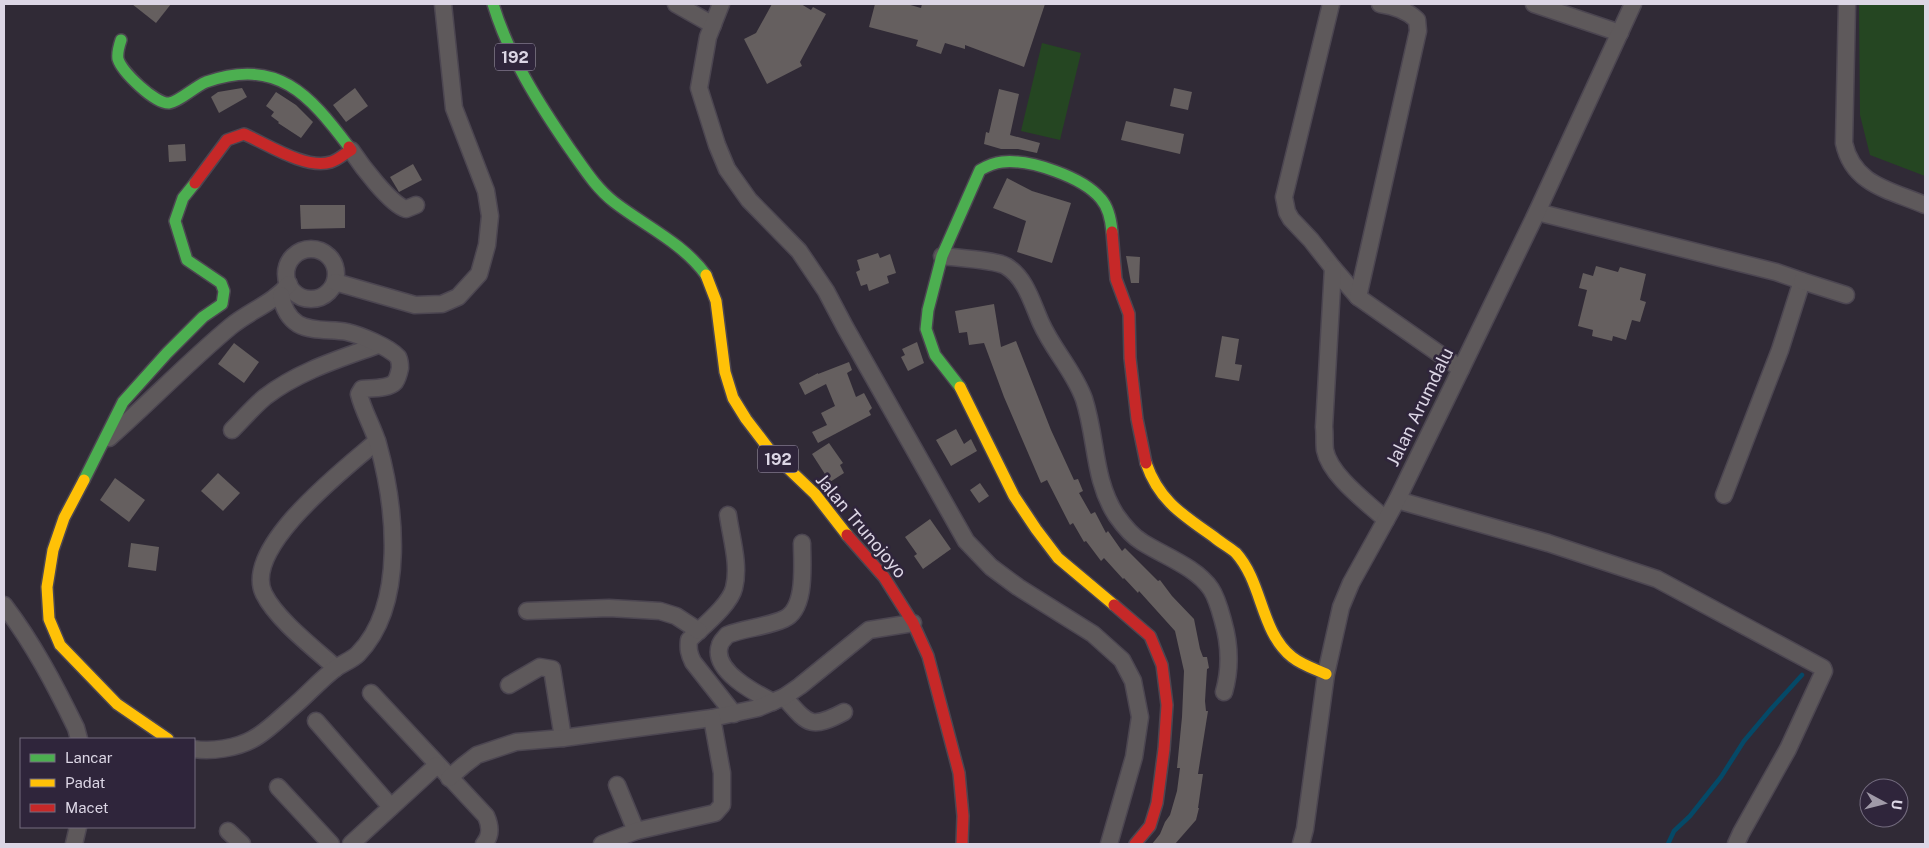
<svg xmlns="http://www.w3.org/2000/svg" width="1929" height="848" font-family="'Public Sans',sans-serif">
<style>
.green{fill:#254622}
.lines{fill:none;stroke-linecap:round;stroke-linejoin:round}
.stream{stroke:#054967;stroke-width:4.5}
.building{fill:#655f5f}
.street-casing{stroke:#4c4651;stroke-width:19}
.fast-casing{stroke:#4c4651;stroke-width:14}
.slow-casing{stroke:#4c4651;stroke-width:14}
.jam-casing{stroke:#4c4651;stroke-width:14}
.street{stroke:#5e595b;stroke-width:16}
.fast{stroke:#4caf50;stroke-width:11}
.slow{stroke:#ffc107;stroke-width:11}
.jam{stroke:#c62828;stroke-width:11}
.labels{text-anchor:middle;stroke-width:5;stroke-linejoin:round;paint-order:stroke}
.shield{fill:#2f253b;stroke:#a8a1b2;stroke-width:1}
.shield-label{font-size:16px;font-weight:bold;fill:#dcd6e5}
.street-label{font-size:18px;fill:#dcd6e5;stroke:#2f253b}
</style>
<rect width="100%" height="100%" fill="#302a36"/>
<g class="green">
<path d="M1859 4H1925V176L1870 155 1860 115Z"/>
<path d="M1042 43 1081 53 1060 140 1021 131Z"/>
</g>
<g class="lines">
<path class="stream" d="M1668 844 1674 831 1690 816 1721 777 1744 741 1771 709 1802 675"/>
</g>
<g class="building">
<path d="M132 4H171L156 23Z"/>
<path d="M772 4H801L811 10 813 7 826 14 800 62 802 66 767 84 744 39 756 33Z"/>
<path d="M875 4H907L921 8 922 4H1045L1024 67 965 45V49L945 43 941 54 916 46 918 40 869 27Z"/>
<path d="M242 88 247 97 219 113 211 97 218 92Z"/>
<path d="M355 88 368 106 346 122 333 105Z"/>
<path d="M1174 88 1192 92 1188 110 1170 106Z"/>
<path d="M999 89 1019 94 1010 135 1040 143 1037 153 1018 149H1001L984 144 986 132 989 133Z"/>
<path d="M276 92 296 105 313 122 301 138 278 123 279 122 271 116 274 112 266 106Z"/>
<path d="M1126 121 1184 134 1180 154 1121 140Z"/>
<path d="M185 144 186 161 169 162 168 145Z"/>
<path d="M413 164 422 180 399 192 390 177Z"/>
<path d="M1007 178 1032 191 1071 203 1052 263 1017 252 1026 221 993 208Z"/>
<path d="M300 205H345V228L301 229Z"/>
<path d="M878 253 880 258 890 254 896 273 887 276 889 283 869 291 867 284 861 286 856 272 860 270 857 260Z"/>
<path d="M1126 256 1140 257 1139 283H1131Z"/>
<path d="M1596 266 1618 272 1620 267 1646 274 1640 300 1646 302 1640 322 1632 320 1626 340 1613 336 1612 341 1592 336 1593 330 1578 326 1587 290 1579 288 1583 273 1593 276Z"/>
<path d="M994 304 1001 347 1016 341 1051 430 1074 480 1078 479 1083 491 1079 493 1091 514 1095 512 1106 533 1108 531 1122 551 1125 548 1158 581 1160 580 1172 596 1194 619 1200 649 1203 657H1207L1209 668 1207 669 1205 701 1206 711H1208L1198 774H1203L1198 808H1199L1196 820 1175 844H1152L1160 834 1165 822 1170 815 1177 791 1180 768H1177L1182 717 1184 671 1175 631 1139 591 1138 593 1124 578 1123 579 1104 558 1101 561 1086 541 1084 542 1073 523 1070 525 1047 480 1041 483 1004 397 984 343 969 345 967 332 959 333 955 311Z"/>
<path d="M1222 336 1239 339 1235 364 1242 365 1239 381 1215 377Z"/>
<path d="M917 342 924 363 908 371 901 357 905 355 902 349Z"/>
<path d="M234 343 259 362 244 383 218 364Z"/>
<path d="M849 362 852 370 847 373 856 397 864 393 872 408 869 411 871 415 818 443 812 432 827 425 821 413 835 406 826 384 805 395 799 383 818 373V374Z"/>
<path d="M956 429 964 444 971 439 977 451 951 466 936 440Z"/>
<path d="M829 443 843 463 840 465 844 473 830 482 812 454Z"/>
<path d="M218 473 240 493 223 511 201 491Z"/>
<path d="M115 478 145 500 129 522 100 500Z"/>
<path d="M980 483 989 496 979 503 970 490Z"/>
<path d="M930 519 951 549 923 569 914 556 917 554 905 537Z"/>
<path d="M131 543 159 547 156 571 128 567Z"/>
</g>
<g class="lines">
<defs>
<g id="street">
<path d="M676 4 713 25"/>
<path d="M721 4 708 37 699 88 717 145 727 169 749 200 799 251 826 291 845 327 966 541 991 567 1018 587 1093 634 1122 660 1133 681 1140 717 1134 757 1109 844"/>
<path d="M1331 4 1284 197 1287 212 1291 219 1311 240 1333 268 1358 297"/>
<path d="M1380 4C1394 6 1407 10 1417 20L1418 31 1358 297 1461 369"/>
<path d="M1534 4 1620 33"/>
<path d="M1847 4 1844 143C1853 185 1890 190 1925 205"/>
<path d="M351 150C361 165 390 204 406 209L416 205"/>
<path d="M1537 212 1776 272 1802 281 1780 350 1724 495"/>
<circle cx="311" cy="274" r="25"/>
<path d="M942 256C957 258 995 260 1006 266 1026 278 1032 303 1041 323 1053 350 1074 371 1084 399 1097 439 1093 479 1116 515 1123 525 1132 536 1142 542 1164 556 1196 567 1211 589 1217 598 1220 610 1223 621 1230 645 1231 667 1224 692"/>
<path d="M1333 268 1324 427C1325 434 1324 443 1325 450 1330 476 1368 503 1386 520"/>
<path d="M1802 281 1846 295"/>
<path d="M335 282 415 305 442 304 458 297 479 274 487 245 490 216 486 191 454 108 443 4"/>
<path d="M232 430C243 419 253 407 265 397 299 371 339 359 378 345"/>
<path d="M109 438C150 402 188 362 230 327 249 311 274 303 289 284"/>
<path d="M1397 500 1548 543 1657 579 1823 668 1824 671 1788 749 1741 833 1736 844"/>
<path d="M728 515C731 537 740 565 734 588 730 605 702 627 689 640 688 649 689 654 693 662L734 714"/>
<path d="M4 605C33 643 55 685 76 728L79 739"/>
<path d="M527 611 609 608 660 611 676 616 699 631"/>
<path d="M336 668C314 648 277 620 264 594 241 548 347 467 377 441"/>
<path d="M509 685 540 667 552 669 563 738"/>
<path d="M371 693 486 816C491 827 491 836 484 844"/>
<path d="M784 697C808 724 810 730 844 712"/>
<path d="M773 702C755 693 711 670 720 645 721 641 725 638 727 635 745 628 766 627 784 619 807 609 802 563 802 543"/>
<path d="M316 721 391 807"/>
<path d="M194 749C211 752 237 748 253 739 268 731 281 717 294 706 308 694 321 679 336 668 343 663 352 660 358 654 407 604 395 505 378 444 373 427 363 411 359 394L362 389C371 388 389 389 395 382 398 378 399 373 400 368 400 364 400 361 398 357 389 347 360 335 347 332 331 329 312 332 298 324 287 317 283 307 281 295"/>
<path d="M449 778 464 765 477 755 516 742 563 738 712 718 758 708 784 697 800 686 869 630 913 623"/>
<path d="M617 785 636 831"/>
<path d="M278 787 331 844"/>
<path d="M228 831 242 844"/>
<path d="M74 844 78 827"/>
<path d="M351 844 437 765"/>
<path d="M602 844 636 831 715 813 722 805V773L712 718"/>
<path d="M1301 844 1305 829 1326 674 1341 607 1351 583 1397 500 1461 369 1537 212 1633 4"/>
</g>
<g id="fast">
<path d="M493 4C509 57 539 104 570 149 583 167 595 187 614 202 645 226 683 243 706 275"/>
<path d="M121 40C119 46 117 53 118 59 122 72 155 104 169 103 179 102 194 87 206 82 277 57 309 94 349 147"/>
<path d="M960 387 935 355 926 329 928 310 942 256 980 170C987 166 993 163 1002 162 1030 159 1083 177 1101 199 1109 208 1111 220 1112 232"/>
<path d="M84 480 123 402 167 353 203 317 222 304 224 291 221 283 187 260 175 221 183 198 195 183"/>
</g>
<g id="slow">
<path d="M706 275 716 301 725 372 733 398 746 419 772 453 815 494 847 535"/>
<path d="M960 387 1014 496 1036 529 1058 558 1114 605"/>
<path d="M1146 463C1159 501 1183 515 1214 537 1221 543 1229 547 1236 553 1263 583 1260 631 1292 657 1302 665 1315 669 1326 674"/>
<path d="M84 480 64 518 53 550 47 587 49 619 60 645 117 704 168 739"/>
</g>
<g id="jam">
<path d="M195 183 227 140 244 134C267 144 306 170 331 162 338 160 344 154 351 150L349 147"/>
<path d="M1112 232 1116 279 1129 314 1130 358 1137 419 1146 463"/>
<path d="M847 535 884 577 913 623 928 656 959 773 963 816 962 844"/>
<path d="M1114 605 1150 636 1162 665 1167 705 1164 749 1157 803 1150 826 1135 844"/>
</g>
</defs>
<use href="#street" class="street-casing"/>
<use href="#fast" class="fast-casing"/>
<use href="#slow" class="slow-casing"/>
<use href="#jam" class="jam-casing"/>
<use href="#street" class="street"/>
<use href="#fast" class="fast"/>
<use href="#slow" class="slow"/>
<use href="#jam" class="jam"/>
</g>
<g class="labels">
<g class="shield">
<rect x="495" y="43.5" width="40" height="27" rx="4"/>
<rect x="758" y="445.5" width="40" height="27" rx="4"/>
</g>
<g class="shield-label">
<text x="515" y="63">192</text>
<text x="778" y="465">192</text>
</g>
<g class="street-label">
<text transform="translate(1420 407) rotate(-64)" y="6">Jalan Arumdalu</text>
<text transform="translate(861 526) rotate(50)" y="6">Jalan Trunojoyo</text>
</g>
</g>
<rect width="1929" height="848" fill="none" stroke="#dcd6e5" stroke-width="10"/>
<rect x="20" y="738" width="175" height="90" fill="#2f253b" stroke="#746c7f"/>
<rect x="30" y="754" width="25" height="8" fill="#4caf50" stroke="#746c7f"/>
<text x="65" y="763" font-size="15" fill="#dcd6e5">Lancar</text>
<rect x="30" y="779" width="25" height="8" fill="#ffc107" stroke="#746c7f"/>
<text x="65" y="788" font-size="15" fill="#dcd6e5">Padat</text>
<rect x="30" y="804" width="25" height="8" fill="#c62828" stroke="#746c7f"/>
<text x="65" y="813" font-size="15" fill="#dcd6e5">Macet</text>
<g transform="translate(1884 803) rotate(97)"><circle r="24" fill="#2f253b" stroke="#746c7f"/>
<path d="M0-4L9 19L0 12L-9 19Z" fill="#a09aa8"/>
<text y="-8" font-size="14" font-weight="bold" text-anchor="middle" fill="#dcd6e5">U</text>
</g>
</svg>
